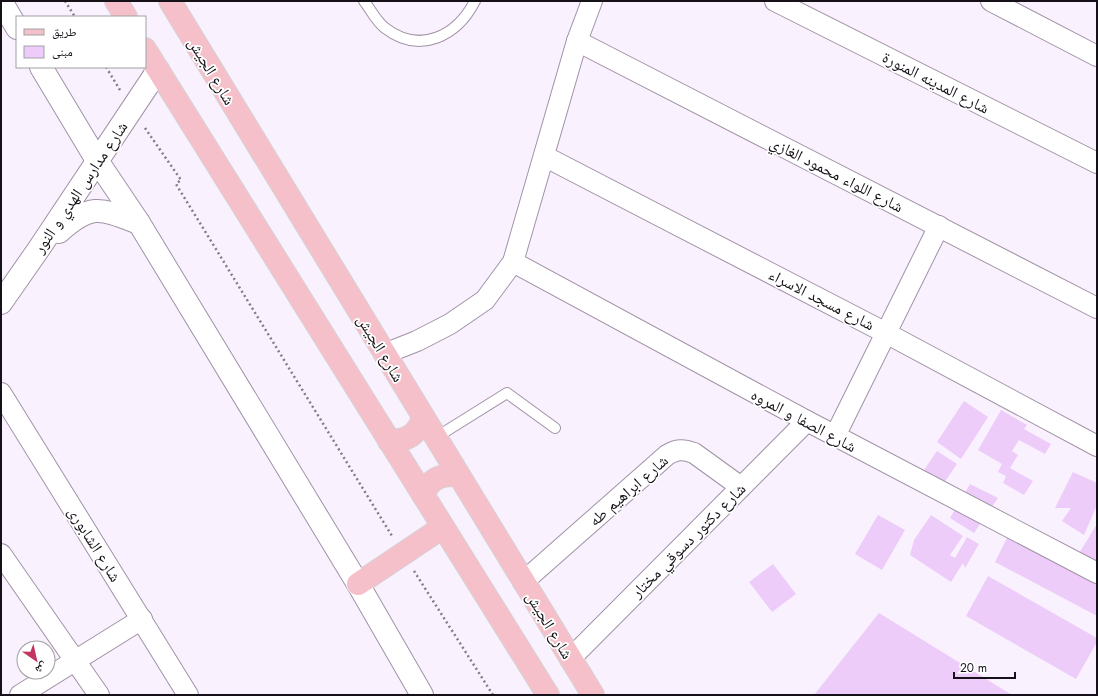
<svg xmlns="http://www.w3.org/2000/svg" width="1098" height="696" font-family="Jost,'Noto Naskh Arabic',sans-serif">
<style>
.building{fill:#edccfa}
.lines{fill:none;stroke-linecap:round;stroke-linejoin:round}
.service-casing{stroke:#a192a6;stroke-width:12}
.minor-casing{stroke:#a192a6;stroke-width:22}
.tertiary-casing{stroke:#a192a6;stroke-width:24}
.primary-casing{stroke:#d5d4d5;stroke-width:24}
.path{stroke:#837c86;stroke-width:2.5;stroke-dasharray:2 3;stroke-linecap:butt}
.service{stroke:#fff;stroke-width:10}
.minor{stroke:#fff;stroke-width:20}
.tertiary{stroke:#fff;stroke-width:22}
.primary{stroke:#f5c0ca;stroke-width:22}
.labels{text-anchor:middle;stroke-width:3.5;stroke-linejoin:round;paint-order:stroke}
.street-label{font-size:16px;fill:#161118;stroke:#fff}
</style>
<rect width="100%" height="100%" fill="#faf1fe"/>
<g class="building">
<path d="M964 401 988 417 961 459 937 442Z"/>
<path d="M1001 410 1027 425 1024 429 1051 444 1045 454 1019 440 1012 451 1018 455 1010 468 1033 481 1024 495 1003 483 1006 476 998 472 1002 464 978 450Z"/>
<path d="M937 451 957 464 933 499 914 485Z"/>
<path d="M1073 472 1097 483V505L1084 535 1062 521 1071 508H1055Z"/>
<path d="M970 484 998 498 974 533 950 518Z"/>
<path d="M878 515 905 530 882 570 855 554Z"/>
<path d="M931 515 963 536 950 555 955 558 967 537 979 544 965 568 963 563 951 582 910 555 914 540Z"/>
<path d="M1097 524V567L1078 555Z"/>
<path d="M1009 534 1097 581V616L995 562Z"/>
<path d="M773 564 796 594 772 612 749 582Z"/>
<path d="M988 576 1097 638V642L1076 679 966 616Z"/>
<path d="M879 613 1012 695H814Z"/>
</g>
<g class="lines">
<defs>
<g id="service">
<path d="M364 1C371 10 376 21 385 28 420 55 457 36 475 1"/>
<path d="M435 438 507 393 555 428"/>
</g>
<g id="minor">
<path d="M775 1 1097 163"/>
<path d="M991 1 1097 56"/>
<path d="M577 41 1097 308"/>
<path d="M544 156 886 333 1097 446"/>
<path d="M513 262 807 421 1097 573"/>
<path d="M384 354 417 341 450 324 485 300 513 262 577 41 592 1"/>
<path d="M1 393 188 695"/>
<path d="M835 436 939 226"/>
<path d="M1 554 99 695"/>
<path d="M523 582 667 455C677 449 683 449 694 453L741 487"/>
<path d="M570 659 807 421"/>
<path d="M20 695 142 619"/>
</g>
<g id="tertiary">
<path d="M1 1 17 28"/>
<path d="M41 67 98 162 139 223 358 584 422 695"/>
<path d="M59 232C91 203 100 208 139 223"/>
<path d="M1 303 38 250 158 70"/>
</g>
<g id="primary">
<path d="M116 1 126 17"/>
<path d="M170 1 593 695"/>
<path d="M145 49 548 695"/>
<path d="M389 441C407 441 417 435 423 418"/>
<path d="M423 495C430 479 440 474 458 475"/>
<path d="M358 584 443 527"/>
</g>
</defs>
<use href="#service" class="service-casing"/>
<use href="#minor" class="minor-casing"/>
<use href="#tertiary" class="tertiary-casing"/>
<use href="#primary" class="primary-casing"/>
<g class="path">
<path d="M65 1 75 17"/>
<path d="M106 67 120 90"/>
<path d="M145 128 181 180 176 184 392 536"/>
<path d="M414 571 493 695"/>
</g>
<use href="#service" class="service"/>
<use href="#minor" class="minor"/>
<use href="#tertiary" class="tertiary"/>
<use href="#primary" class="primary"/>
</g>
<g class="labels">
<g class="street-label">
<text transform="translate(212 71) rotate(59)" y="6">شارع الجيش</text>
<text transform="translate(936 82) rotate(27)" y="6">شارع المدينه المنورة</text>
<text transform="translate(837 174) rotate(27)" y="6">شارع اللواء محمود الغازي</text>
<text transform="translate(80 187) rotate(-56)" y="6">شارع مدارس الهدي و النور</text>
<text transform="translate(822 299) rotate(27)" y="6">شارع مسجد الاسراء</text>
<text transform="translate(381 348) rotate(59)" y="6">شارع الجيش</text>
<text transform="translate(804 420) rotate(28)" y="6">شارع الصفا و المروه</text>
<text transform="translate(628 490) rotate(-41)" y="6">شارع ابراهيم طه</text>
<text transform="translate(688 540) rotate(-45)" y="6">شارع دكتور دسوقي مختار</text>
<text transform="translate(95 544) rotate(58)" y="6">شارع الشابورى</text>
<text transform="translate(550 625) rotate(59)" y="6">شارع الجيش</text>
</g>
</g>
<rect width="1098" height="696" fill="none" stroke="#161118" stroke-width="4"/>
<rect x="16" y="16" width="130" height="52" fill="#ffffff" stroke="#a2a0a3"/>
<rect x="24" y="29" width="20" height="6" fill="#f5c0ca" stroke="#a2a0a3"/>
<text x="52" y="36" font-size="12" fill="#161118">طريق</text>
<rect x="24" y="46" width="20" height="12" fill="#edccfa" stroke="#a2a0a3"/>
<text x="52" y="56" font-size="12" fill="#161118">مبنى</text>
<g transform="translate(36 660) rotate(146)"><circle r="19" fill="#ffffff" stroke="#a2a0a3"/>
<path d="M0-3L7 15L0 10L-7 15Z" fill="#c33561"/>
<text y="-6" font-size="11" font-weight="bold" text-anchor="middle" fill="#161118">ش</text>
</g>
<path d="M954 672v6h61v-6" fill="none" stroke="#161118" stroke-width="2"/>
<text x="960" y="672" font-size="12" fill="#161118" stroke="#ffffff" stroke-width="3" paint-order="stroke">20 m</text>
</svg>
